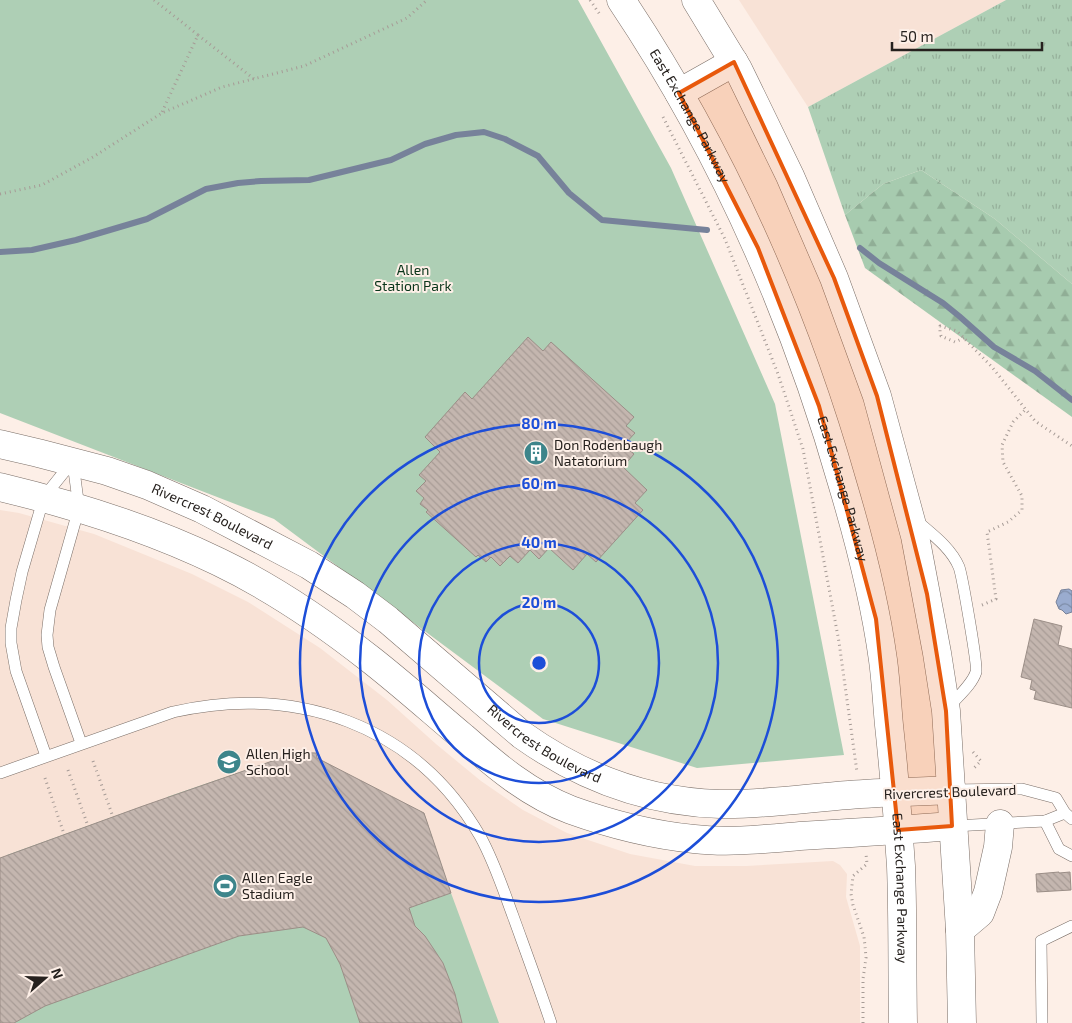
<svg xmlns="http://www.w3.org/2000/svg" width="1072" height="1023" font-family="'Exo 2',sans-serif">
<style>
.built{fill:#f8e2d6}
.grass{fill:url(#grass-tufts)}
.forest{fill:url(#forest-firs)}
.park{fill:#aecfb5}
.water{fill:url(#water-waves);stroke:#77829a}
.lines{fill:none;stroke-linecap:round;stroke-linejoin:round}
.stream{stroke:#77829a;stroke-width:6}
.building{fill:url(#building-back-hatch);stroke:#9b8e87}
.service-casing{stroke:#7a6e67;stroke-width:12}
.tertiary-casing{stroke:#7a6e67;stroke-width:29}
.secondary-casing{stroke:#7a6e67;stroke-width:29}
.path{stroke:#a69b96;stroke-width:3;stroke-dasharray:1 4;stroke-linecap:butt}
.service{stroke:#fff;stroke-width:11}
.tertiary{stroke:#fff;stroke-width:28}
.secondary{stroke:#fff;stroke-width:28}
.marked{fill:#e8590c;fill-opacity:0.2;stroke:#e8590c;stroke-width:4;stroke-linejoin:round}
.ring{fill:none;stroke:#1d4ed8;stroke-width:2.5}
.labels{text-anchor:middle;stroke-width:4;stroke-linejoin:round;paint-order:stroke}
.street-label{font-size:14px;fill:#26211e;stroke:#fdefe7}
.park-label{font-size:14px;fill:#093419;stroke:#fdefe7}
.poi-label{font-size:14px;fill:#26211e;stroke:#fdefe7;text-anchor:start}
.centre{fill:#1d4ed8;stroke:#fdefe7;stroke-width:2.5}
.ring-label{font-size:15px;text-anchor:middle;font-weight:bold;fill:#1d4ed8;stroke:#fdefe7;stroke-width:4;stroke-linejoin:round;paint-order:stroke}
</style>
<defs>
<pattern id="grass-tufts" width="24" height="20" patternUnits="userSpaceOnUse" patternTransform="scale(1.25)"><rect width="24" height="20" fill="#aecfb5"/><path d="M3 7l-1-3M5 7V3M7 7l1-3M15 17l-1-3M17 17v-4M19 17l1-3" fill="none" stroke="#96b19b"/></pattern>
<pattern id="forest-firs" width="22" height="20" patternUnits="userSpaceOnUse" patternTransform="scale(1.25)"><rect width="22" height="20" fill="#a7cbaf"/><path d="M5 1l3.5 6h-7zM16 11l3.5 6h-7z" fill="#90ae96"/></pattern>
<pattern id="water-waves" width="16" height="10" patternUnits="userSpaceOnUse" patternTransform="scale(1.25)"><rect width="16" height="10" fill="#9aaccf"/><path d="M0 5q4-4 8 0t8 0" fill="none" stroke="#7d8ca7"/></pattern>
<pattern id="building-back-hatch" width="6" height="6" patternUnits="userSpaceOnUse" patternTransform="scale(1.25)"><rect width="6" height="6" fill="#c4b6af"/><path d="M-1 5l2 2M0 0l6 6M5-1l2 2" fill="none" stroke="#a89c96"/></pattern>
</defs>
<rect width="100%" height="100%" fill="#fdefe7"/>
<g class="built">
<path d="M739 0H1006L808 107Z"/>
<path d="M0 510 19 513 94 534 192 574 248 602 320 648 387 700 436 744 481 781 523 810 567 833 630 854 695 866H746L833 861 840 865 847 874 846 897 860 946V1023H0Z"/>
</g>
<path class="grass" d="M1006 0H1072V284L995 219 921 170 883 184 845 215 808 107Z"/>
<path class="forest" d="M921 170 995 219 1072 284V417L865 268 845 215 883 184Z"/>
<g class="park">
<path d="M0 0H578L671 168 775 404 844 755 697 768 543 719 274 519 0 413Z"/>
<path d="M281 758 317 759 424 813 451 893 499 1023H0V864L15 877 7 855 143 806 150 827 175 819 167 797Z"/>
</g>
<path class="water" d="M1069 589 1072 591V612L1066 614 1062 610 1059 609 1056 602 1061 590Z"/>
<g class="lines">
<g class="stream">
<path d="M860 248 879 263 943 303 959 316 994 347 1035 371 1072 400"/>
<path d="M0 252 32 250 76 240 147 219 206 189 238 183 261 181 309 180 391 160 425 144 456 135 484 132 505 139 538 156 569 193 602 220 707 230"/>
</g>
</g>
<g class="building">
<path d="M528 337 543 351 551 342 634 417 626 426 635 433 624 445 634 454 623 467 647 490 635 503 643 510 596 562 587 554 573 570 549 548 539 559 530 550 518 563 510 556 500 566 491 557 486 562 478 555 476 557 426 512 428 510 420 504 424 498 416 491 426 481 419 475 440 452 425 437 465 392 472 399Z"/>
<path d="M1034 619 1062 626 1058 645 1072 649V708L1034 699 1036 691 1030 689 1032 680 1021 677Z"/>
<path d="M282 752 316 753 317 758 424 813 451 893 409 908 415 926 425 936 443 963 455 994 462 1023H360L340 964 326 938 303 927 239 936 45 1006 14 1023H0V858L143 806 281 758Z"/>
<path d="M1059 872V873L1070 872 1071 890 1037 892 1036 874Z"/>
</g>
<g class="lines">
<defs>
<g id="service">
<path d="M73 463 79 508 50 610 47 635 48 647 54 667 81 743"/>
<path d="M918 522C933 535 951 548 959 567 962 575 978 666 976 672 972 685 957 697 948 708"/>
<path d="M46 756 16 671 11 643V628L16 600 22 572 44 497 72 462"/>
<path d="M0 773 173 712C296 684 415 724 480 836 494 861 503 889 513 916 526 952 539 987 551 1023"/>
<path d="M952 790 1022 789 1056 798 1065 813 1072 819"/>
<path d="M1045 821 1059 849 1072 856"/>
<path d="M954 826 1045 821 1065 813"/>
<path d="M1042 1023 1041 941 1072 926"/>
</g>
<g id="tertiary">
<path id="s1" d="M0 444 38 453 107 471 147 485 202 509 309 565 355 595 388 620 522 735C581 777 648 802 720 804 762 805 807 798 849 795 883 792 917 792 952 790"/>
<path d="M0 487C75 505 149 528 219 562 273 588 323 622 370 659 402 684 432 711 463 737 496 766 529 794 571 810 610 824 654 835 694 839 729 843 765 839 800 836 851 833 902 830 952 826"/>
</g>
<g id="secondary">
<path id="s2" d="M621 0C721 149 794 314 843 486 860 543 875 602 883 660 886 682 887 704 889 725 894 772 898 819 901 866 903 918 902 971 903 1023"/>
<path d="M696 0 738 69 790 176 834 278 877 396 915 536 937 653 946 711 960 930 962 1023"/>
<path d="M679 93 734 62"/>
<path d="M960 930 980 913 988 892 998 847 1000 824"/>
</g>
</defs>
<use href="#service" class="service-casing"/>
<use href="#tertiary" class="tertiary-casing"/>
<use href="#secondary" class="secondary-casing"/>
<g class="path">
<path d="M154 0 198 35 162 112"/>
<path d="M590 0 601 16"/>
<path d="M198 35 254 79"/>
<path d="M663 117 725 239 778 374 803 449 839 642 857 772"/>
<path d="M0 194 42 185 93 157 162 113 222 87 304 66 407 18 427 0"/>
<path d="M964 338 955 342 941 336 940 332V326L957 331 992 367 1035 421 1072 446"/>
<path d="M982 605 996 599 987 532 1008 522 1022 510V496L1003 462 1002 445 1013 422 1026 409"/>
<path d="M973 752 981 761 973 769"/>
<path d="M93 761 113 817"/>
<path d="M68 770 88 826"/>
<path d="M45 778 64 834"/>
<path d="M863 1023V979L866 958 865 946 864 937 853 905 851 894 853 876 867 864 866 854"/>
</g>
<use href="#service" class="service"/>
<use href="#tertiary" class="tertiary"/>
<use href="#secondary" class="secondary"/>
</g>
<path class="marked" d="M734 62 834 278 877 396 927 594 946 711 952 826 898 830 876 619 819 406 758 248 679 93Z"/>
<g class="ring">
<circle cx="539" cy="663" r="60"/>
<circle cx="539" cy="663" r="120"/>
<circle cx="539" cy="663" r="179"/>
<circle cx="539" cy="663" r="239"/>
</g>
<defs>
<symbol id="building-disc" viewBox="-11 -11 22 22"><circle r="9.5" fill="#3d858b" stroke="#fdefe7"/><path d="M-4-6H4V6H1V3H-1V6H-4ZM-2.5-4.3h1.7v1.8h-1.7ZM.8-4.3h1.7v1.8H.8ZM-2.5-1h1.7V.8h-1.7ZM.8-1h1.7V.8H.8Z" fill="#fff"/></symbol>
<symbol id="school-disc" viewBox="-11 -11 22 22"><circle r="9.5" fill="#3d858b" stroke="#fdefe7"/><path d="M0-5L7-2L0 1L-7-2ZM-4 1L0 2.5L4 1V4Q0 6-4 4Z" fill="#fff"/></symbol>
<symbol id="stadium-disc" viewBox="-11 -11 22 22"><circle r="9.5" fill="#3d858b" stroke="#fdefe7"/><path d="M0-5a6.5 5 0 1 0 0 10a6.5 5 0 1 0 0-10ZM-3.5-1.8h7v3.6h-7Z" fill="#fff"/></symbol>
</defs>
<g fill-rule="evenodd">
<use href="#building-disc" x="522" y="439" width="28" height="28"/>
<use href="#school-disc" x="215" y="748" width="28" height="28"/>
<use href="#stadium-disc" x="211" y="872" width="28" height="28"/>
</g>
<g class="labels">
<g class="street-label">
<text dy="5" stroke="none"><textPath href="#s2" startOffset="135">East Exchange Parkway</textPath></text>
<text dy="5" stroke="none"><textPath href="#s2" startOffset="539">East Exchange Parkway</textPath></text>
<text dy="5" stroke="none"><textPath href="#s1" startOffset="225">Rivercrest Boulevard</textPath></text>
<text dy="5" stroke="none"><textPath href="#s1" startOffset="630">Rivercrest Boulevard</textPath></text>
<text transform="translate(950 792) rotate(-2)" y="5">Rivercrest Boulevard</text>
<text dy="5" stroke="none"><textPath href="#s2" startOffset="944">East Exchange Parkway</textPath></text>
</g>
<g class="park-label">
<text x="413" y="275">Allen<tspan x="413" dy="16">Station Park</tspan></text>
</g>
<g class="poi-label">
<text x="554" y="450">Don Rodenbaugh<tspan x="554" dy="16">Natatorium</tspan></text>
<text x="246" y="759">Allen High<tspan x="246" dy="16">School</tspan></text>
<text x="242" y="883">Allen Eagle<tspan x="242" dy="16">Stadium</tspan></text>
</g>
</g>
<circle cx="539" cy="663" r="8" class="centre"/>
<g class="ring-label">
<text x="539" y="429">80 m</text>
<text x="539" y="489">60 m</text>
<text x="539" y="548">40 m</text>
<text x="539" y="608">20 m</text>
</g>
<g transform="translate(45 978) rotate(70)" stroke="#fdefe7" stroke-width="4" paint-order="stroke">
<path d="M0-4L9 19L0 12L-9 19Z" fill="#26211e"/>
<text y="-8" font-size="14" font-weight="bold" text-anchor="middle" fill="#26211e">N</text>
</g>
<path d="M892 42v8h150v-8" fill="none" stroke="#26211e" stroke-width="2.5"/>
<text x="900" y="42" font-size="15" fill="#26211e" stroke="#fdefe7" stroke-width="4" paint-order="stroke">50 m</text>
</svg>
